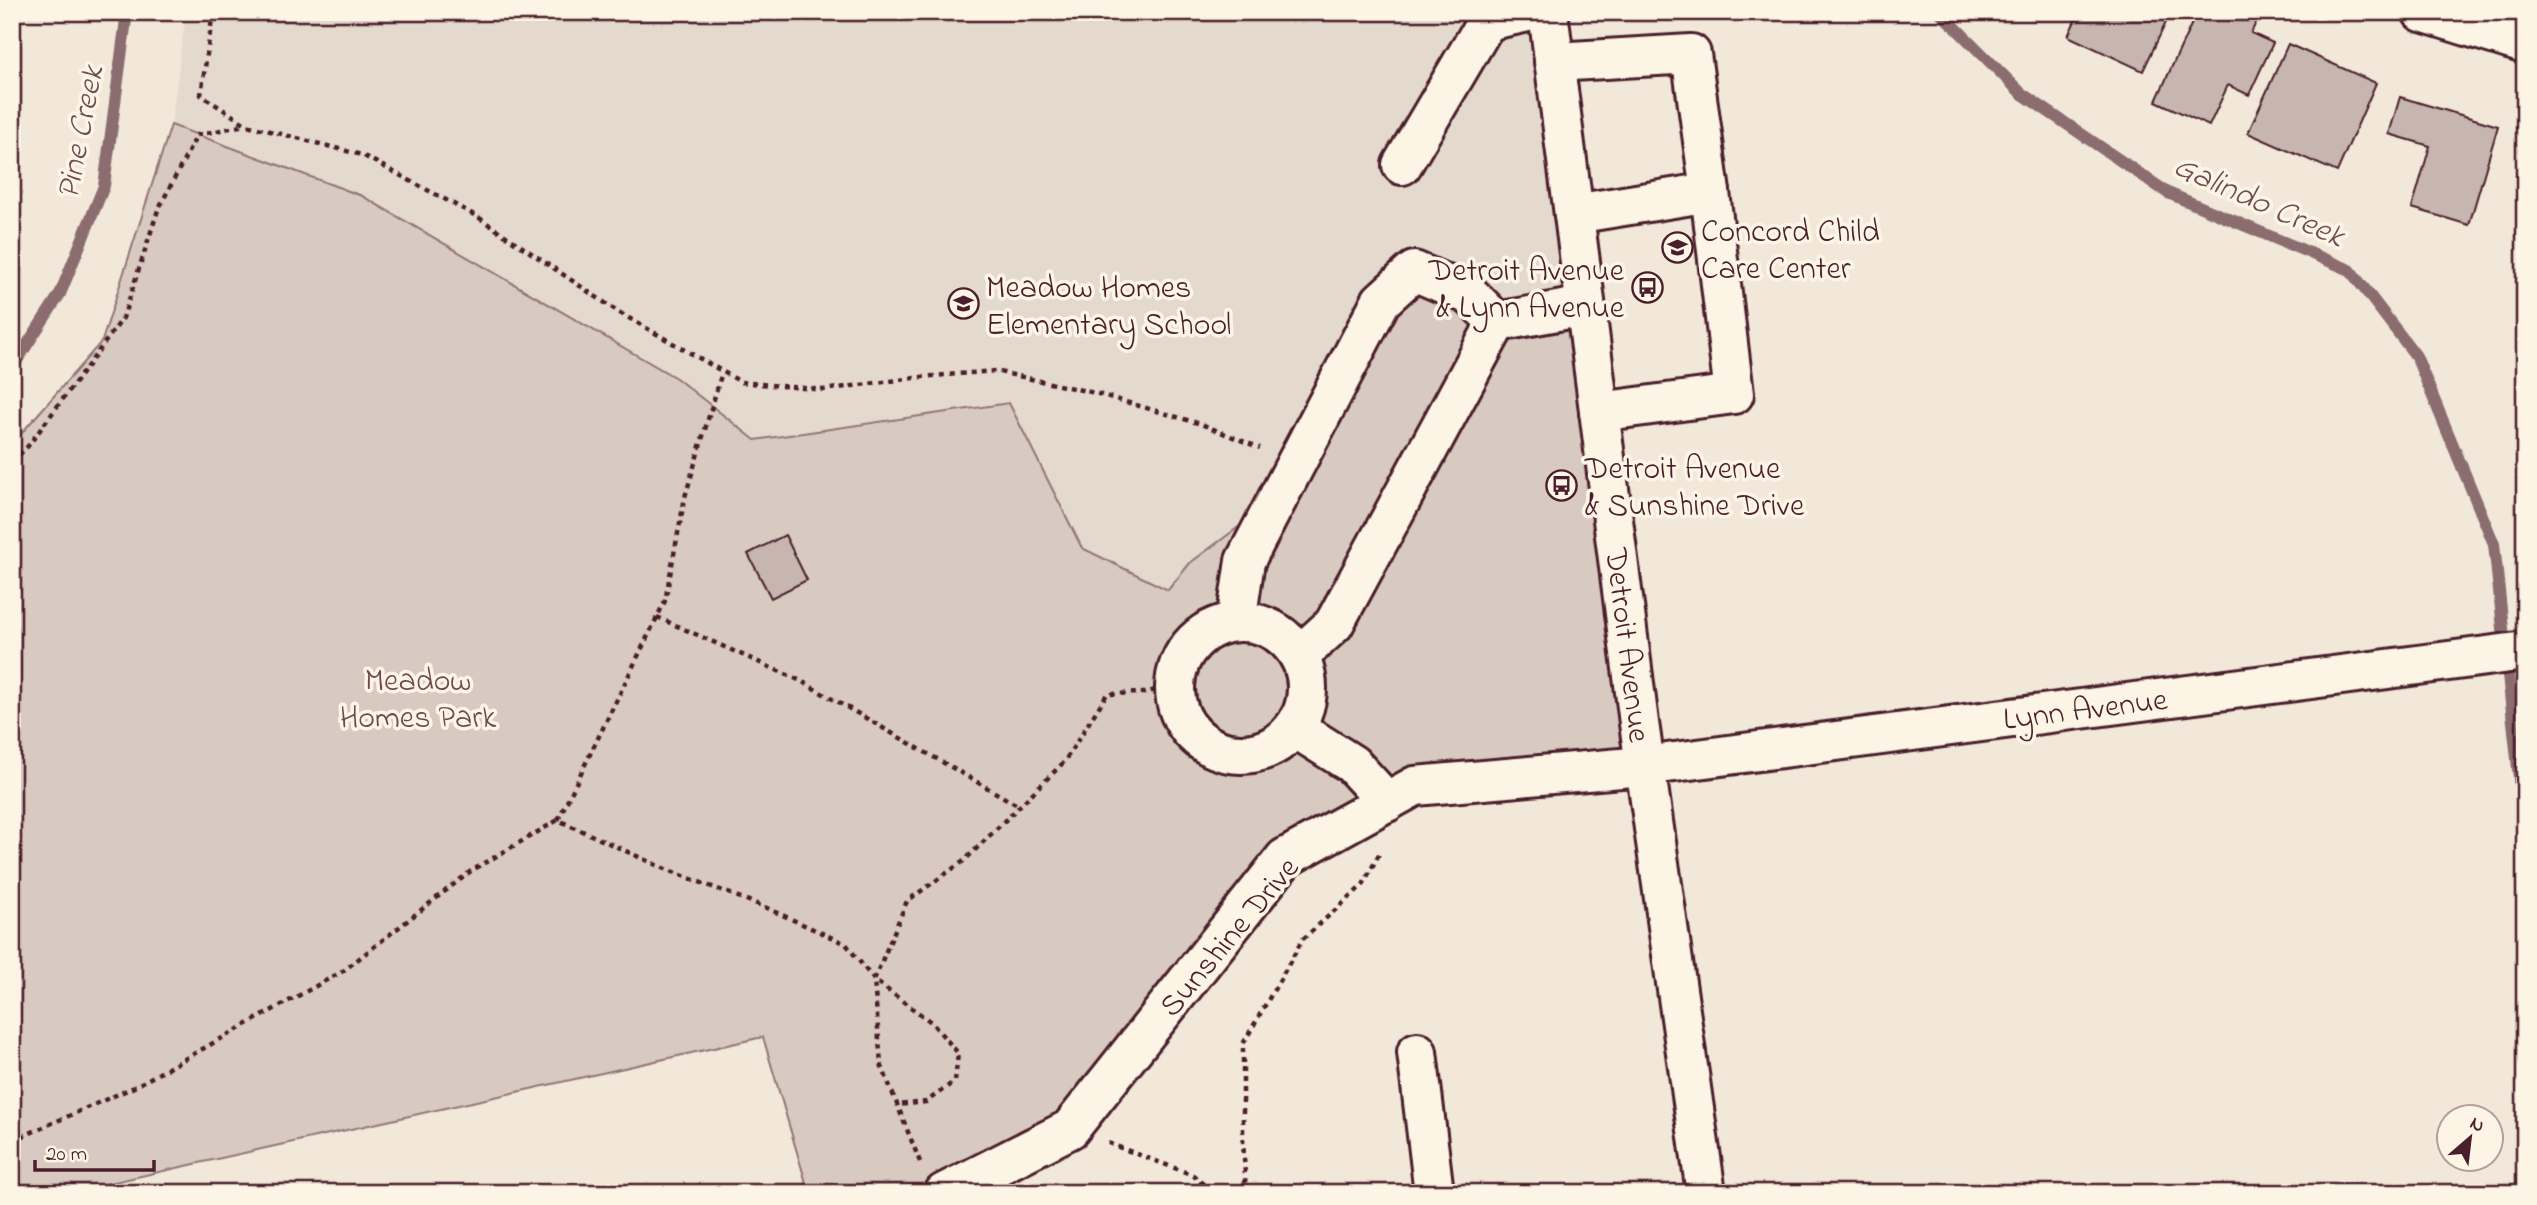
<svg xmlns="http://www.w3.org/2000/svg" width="2537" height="1205" font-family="'Indie Flower',sans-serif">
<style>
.built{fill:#e4d9cd}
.green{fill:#d8cac0;stroke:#917476;stroke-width:2}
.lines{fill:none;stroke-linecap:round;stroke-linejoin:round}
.stream{stroke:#8b6d6f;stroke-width:12}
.building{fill:#c7b6af;stroke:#4a1f2b;stroke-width:2}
.minor-casing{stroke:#4a1f2b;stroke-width:44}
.path{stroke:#4a1f2b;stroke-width:4.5;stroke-dasharray:5 5;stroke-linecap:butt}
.minor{stroke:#fcf5e5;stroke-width:38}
.labels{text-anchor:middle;stroke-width:7;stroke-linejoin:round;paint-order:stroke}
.poi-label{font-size:32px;fill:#4a1f2b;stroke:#fcf5e5;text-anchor:start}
.street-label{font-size:32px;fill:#4a1f2b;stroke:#fcf5e5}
.park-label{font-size:32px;fill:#6e4a50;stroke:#fcf5e5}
.water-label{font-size:33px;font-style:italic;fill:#704c53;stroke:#fcf5e5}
</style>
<rect width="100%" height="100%" fill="#f1e8da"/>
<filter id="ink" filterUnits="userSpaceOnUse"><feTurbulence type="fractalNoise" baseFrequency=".0143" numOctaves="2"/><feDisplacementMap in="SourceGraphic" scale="14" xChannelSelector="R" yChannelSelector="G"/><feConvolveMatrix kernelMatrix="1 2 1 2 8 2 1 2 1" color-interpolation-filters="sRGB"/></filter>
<g filter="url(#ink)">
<path class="built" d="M186 12H1548L1585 306 1279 497 1190 563 1168 591 1082 549 1009 403 755 441 676 378 362 196 171 125Z"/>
<path class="green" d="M171 125 362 196 676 378 755 440 1009 403 1082 548 1168 590 1190 563 1279 497 1414 271 1498 319 1585 306 1644 766 1415 786 1285 858 1070 1129 944 1193H809L763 1037 65 1193H12V444L102 341Z"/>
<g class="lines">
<g class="stream">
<path d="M1940 12 2021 93 2168 193 2350 270 2416 356 2494 544 2525 834"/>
<path d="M12 368 60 294 104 186 127 12"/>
</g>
</g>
<g class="building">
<path d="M2079 12H2162L2169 16 2143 71 2068 36Z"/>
<path d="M2197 12H2261L2251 33 2273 43 2249 95 2228 85 2209 126 2156 101Z"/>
<path d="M2288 44 2376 83 2337 172 2248 133Z"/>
<path d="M2400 97 2498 126 2469 225 2412 208 2430 146 2389 134Z"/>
<path d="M785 535 807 580 771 598 748 554Z"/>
</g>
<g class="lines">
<defs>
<g id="minor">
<path d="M1548 12 1639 723 1706 1193"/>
<path d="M2422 12 2525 44"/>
<path d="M1554 62 1691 54 1710 192"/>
<path d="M1402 165 1487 21 1528 12"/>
<path d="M1574 214 1710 192 1734 394 1599 412"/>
<path d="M1497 322 1585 306"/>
<circle cx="1241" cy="688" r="66"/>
<path d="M1236 622 1245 561 1381 301 1414 271 1470 295 1497 322"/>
<path d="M1299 656 1334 624 1497 322"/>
<path d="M1295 728 1352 764 1387 802"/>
<path d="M1417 1052 1434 1193"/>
<path d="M944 1193 1070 1129 1285 858 1415 786 1644 766 2525 651"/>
</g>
</defs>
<use href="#minor" class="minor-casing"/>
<g class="path">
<path d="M213 12 201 95 247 125 362 155 478 217 620 313 741 382 823 390 921 377 995 371 1095 393 1201 424 1260 448"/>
<path d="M12 462 28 446 123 318 158 210 197 135 245 125"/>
<path d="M657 617 801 681 1019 806"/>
<path d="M558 820 665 601 685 497 722 372"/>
<path d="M12 1141 134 1087 343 971 471 871 558 820 663 868 767 908 846 944 874 980 931 1022 958 1053 955 1081 926 1102 898 1105"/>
<path d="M1108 1143 1193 1175 1213 1193"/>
<path d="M920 1162 881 1064 874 980 907 901 965 860 1064 762 1107 694 1145 693 1175 684"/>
<path d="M1246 1193 1243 1140V1044L1303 939 1363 885 1380 852"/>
</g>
<use href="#minor" class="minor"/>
</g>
</g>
<defs>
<symbol id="school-ring" viewBox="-11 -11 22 22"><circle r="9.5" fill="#fcf5e5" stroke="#4a1f2b" stroke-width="1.5"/><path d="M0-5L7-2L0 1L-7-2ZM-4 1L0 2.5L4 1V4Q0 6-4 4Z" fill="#4a1f2b"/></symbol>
<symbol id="bus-ring" viewBox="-11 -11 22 22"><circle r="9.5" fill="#fcf5e5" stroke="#4a1f2b" stroke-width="1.5"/><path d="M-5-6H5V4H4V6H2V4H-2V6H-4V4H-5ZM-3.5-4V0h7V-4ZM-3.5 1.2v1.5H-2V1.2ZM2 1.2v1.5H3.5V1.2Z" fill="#4a1f2b"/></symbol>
</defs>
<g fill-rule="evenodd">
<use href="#school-ring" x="1660" y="230" width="35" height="35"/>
<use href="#bus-ring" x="1630" y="270" width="35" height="35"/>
<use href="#school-ring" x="946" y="286" width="35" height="35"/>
<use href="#bus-ring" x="1544" y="468" width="35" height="35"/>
</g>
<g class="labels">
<g class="poi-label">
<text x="1701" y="241">Concord Child<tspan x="1701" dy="37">Care Center</tspan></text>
<text x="1624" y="280" text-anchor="end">Detroit Avenue<tspan x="1624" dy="37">&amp; Lynn Avenue</tspan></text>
<text x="986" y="297">Meadow Homes<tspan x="986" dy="37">Elementary School</tspan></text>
<text x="1585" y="478">Detroit Avenue<tspan x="1585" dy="37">&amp; Sunshine Drive</tspan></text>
</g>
<g class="street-label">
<text transform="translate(1629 645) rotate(83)" y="11">Detroit Avenue</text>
<text transform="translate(2085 708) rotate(-7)" y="11">Lynn Avenue</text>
<text transform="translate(1228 936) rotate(-50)" y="11">Sunshine Drive</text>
</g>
<g class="park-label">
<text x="418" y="690">Meadow<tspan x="418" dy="37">Homes Park</tspan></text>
</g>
<g class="water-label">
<text transform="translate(78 132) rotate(-79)" y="12">Pine Creek</text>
<text transform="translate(2260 199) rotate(24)" y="12">Galindo Creek</text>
</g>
</g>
<rect width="2537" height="1205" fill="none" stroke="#fcf5e5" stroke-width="42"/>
<rect x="21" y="21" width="2495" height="1163" fill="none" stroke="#4a1f2b" stroke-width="2.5" filter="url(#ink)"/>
<g transform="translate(2470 1138) rotate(28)"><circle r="33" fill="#fcf5e5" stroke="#b59f9b" stroke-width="2"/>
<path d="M0-5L12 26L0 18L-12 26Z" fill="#4a1f2b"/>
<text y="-10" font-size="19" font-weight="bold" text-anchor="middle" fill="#4a1f2b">N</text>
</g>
<path d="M35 1160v10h119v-10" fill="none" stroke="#4a1f2b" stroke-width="3.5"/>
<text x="46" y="1160" font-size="21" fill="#4a1f2b" stroke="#fcf5e5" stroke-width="5" paint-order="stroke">20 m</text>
</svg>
